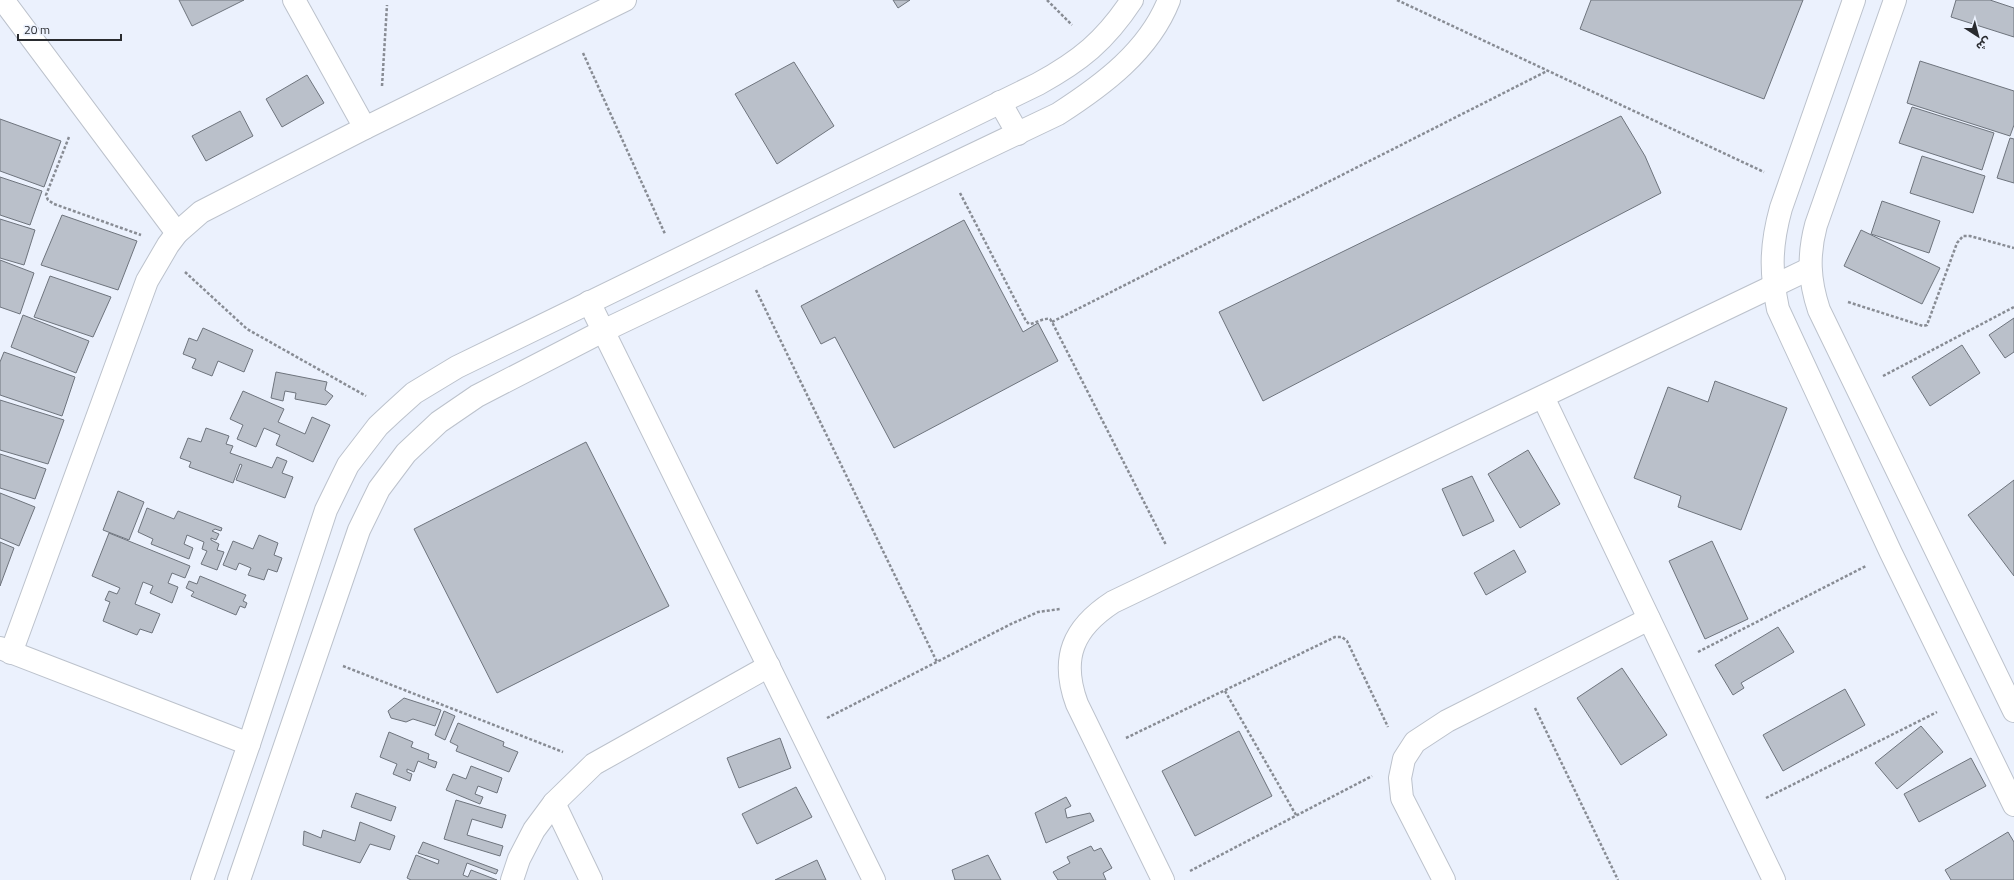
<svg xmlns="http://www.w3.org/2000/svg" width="2014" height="880" font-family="'Titillium Web','Noto Sans Arabic',sans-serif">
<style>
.building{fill:#bac0ca;stroke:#6e747d}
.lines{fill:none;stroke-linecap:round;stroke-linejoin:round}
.street-casing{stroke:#bcc2cc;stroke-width:24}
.path{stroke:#888c94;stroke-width:2.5;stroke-dasharray:3 2;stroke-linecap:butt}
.street{stroke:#fff;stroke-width:22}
</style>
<rect width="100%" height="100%" fill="#ebf1fd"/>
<g class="building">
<path d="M179 0H244L192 26Z"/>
<path d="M893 0H910L898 8Z"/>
<path d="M1591 0H1803L1764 99 1580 29Z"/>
<path d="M1956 0H1990L2014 8V37L1951 17Z"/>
<path d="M1920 61 2014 91V125L2010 136 1907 103Z"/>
<path d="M794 62 834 126 777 164 735 94Z"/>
<path d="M307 75 324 103 282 127 266 99Z"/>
<path d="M1912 107 1994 133 1982 170 1899 143Z"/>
<path d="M240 111 253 136 206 161 192 136Z"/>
<path d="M1621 116 1645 156 1661 193 1263 401 1219 312Z"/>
<path d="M0 119 61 141 44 187 0 171Z"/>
<path d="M2010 138 2014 139V183L1997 178Z"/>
<path d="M1922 156 1985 176 1973 213 1910 193Z"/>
<path d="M0 177 42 191 30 225 0 215Z"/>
<path d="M1882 201 1940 221 1929 253 1871 234Z"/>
<path d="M62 215 137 241 118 290 41 265Z"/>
<path d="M0 219 35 230 24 265 0 258Z"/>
<path d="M964 220 1023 332 1038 323 1058 361 894 448 835 337 821 344 801 306Z"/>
<path d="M1861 230 1940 268 1922 304 1844 266Z"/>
<path d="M0 260 34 273 20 314 0 307Z"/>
<path d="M50 276 111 297 93 337 34 317Z"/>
<path d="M23 315 89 341 76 373 11 347Z"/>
<path d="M2014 318V352L2005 358 1989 335Z"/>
<path d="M203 328 253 350 244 372 218 361 212 376 192 368 196 359 183 354 189 338 197 341Z"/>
<path d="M1962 345 1980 373 1930 406 1912 377Z"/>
<path d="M4 352 75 377 62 416 0 395V362Z"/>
<path d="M276 372 327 382 325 390 333 396 326 405 295 399 296 393 285 391 283 401 271 398Z"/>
<path d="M1715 381 1787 408 1741 530 1678 507 1681 496 1634 478 1668 387 1708 402Z"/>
<path d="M243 391 284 409 278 422 305 434 312 417 330 425 313 462 276 445 280 435 264 428 256 447 237 439 243 425 230 419Z"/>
<path d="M0 400 64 420 48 464 0 450Z"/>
<path d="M206 428 229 436 226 444 233 446 230 453 272 468 277 457 287 461 282 473 293 477 285 498 236 480 242 465 240 464 233 483 189 467 191 462 180 458 188 438 201 442Z"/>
<path d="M586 442 669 606 497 693 414 529Z"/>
<path d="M1528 450 1560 504 1520 528 1488 474Z"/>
<path d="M0 454 46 469 35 499 0 488Z"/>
<path d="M1472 476 1494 521 1463 536 1442 489Z"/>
<path d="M2014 480V576L1968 515Z"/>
<path d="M118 491 144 502 129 540 103 530Z"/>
<path d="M0 493 35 507 19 546 0 538Z"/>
<path d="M147 508 174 519 178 511 222 528 221 531 215 529 212 531 219 534 216 540 211 538V540L219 544 217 550 224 552 217 570 201 564 207 551 202 549 204 542 187 535 184 544 193 548 189 559 151 544 153 539 138 532Z"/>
<path d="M109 533 190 566 185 578 172 573 168 583 178 587 172 603 150 593 153 586 143 582 135 604 160 614 152 633 140 629 137 635 103 621 110 602 105 600 109 591 117 594 120 588 92 576Z"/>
<path d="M259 535 278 543 274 555 282 558 277 572 268 569 264 580 248 575 251 568 239 563 236 570 223 565 233 541 253 549Z"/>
<path d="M1712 541 1748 619 1705 639 1669 561Z"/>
<path d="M0 542 14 548 0 586Z"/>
<path d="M1514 550 1526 572 1486 595 1474 573Z"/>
<path d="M200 576 246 595 243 601 247 603 245 608 240 606 236 615 191 596 194 592 186 588 189 581 197 584Z"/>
<path d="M1778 627 1794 652 1741 683 1744 688 1733 695 1715 665Z"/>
<path d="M1622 668 1667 735 1621 765 1577 698Z"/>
<path d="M1845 689 1865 725 1783 771 1763 735Z"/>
<path d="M404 698 441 710 435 726 413 719 406 722 391 718 388 711Z"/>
<path d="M444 711 455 716 445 740 435 735Z"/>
<path d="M458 723 504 742 503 746 518 752 509 772 456 751 458 746 450 742Z"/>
<path d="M1921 726 1943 752 1897 789 1875 763Z"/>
<path d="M1239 731 1272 796 1195 836 1162 771Z"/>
<path d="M389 732 413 742 411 747 429 754 428 759 437 762 435 768 418 761 414 772 407 769V772L412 774 410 781 393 774 397 764 380 757Z"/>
<path d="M780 738 791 768 739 788 727 758Z"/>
<path d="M1971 758 1986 786 1919 822 1904 794Z"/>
<path d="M471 766 502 778 497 793 478 786 475 794 483 797 480 804 446 790 453 774 466 779Z"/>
<path d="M796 787 812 817 757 844 742 814Z"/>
<path d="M356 793 396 807 391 821 351 807Z"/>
<path d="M1066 797 1071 806 1065 809 1067 818 1090 813 1094 821 1046 843 1035 813Z"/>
<path d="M456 800 506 815 502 828 472 819 467 835 503 846 500 856 444 839Z"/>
<path d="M360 822 395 836 390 850 370 844 360 863 303 845 304 831 321 838 323 830 355 841Z"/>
<path d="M2008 832 2014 842V880H1951L1945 870Z"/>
<path d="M423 842 498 870 496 874 467 863 463 875 468 877 471 870 497 880H411L407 878 416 855 438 864 439 860 418 853Z"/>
<path d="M1091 846 1094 851 1101 848 1112 868 1103 873 1106 880H1058L1053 872 1070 863 1067 857Z"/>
<path d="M988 855 1001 880H955L952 870Z"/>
<path d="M817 860 826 880H775Z"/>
</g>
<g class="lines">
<defs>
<g id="street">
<path d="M3 0 177 233"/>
<path d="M294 0 365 128"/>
<path d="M1854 0 1781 208C1771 244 1770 271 1778 309L1891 553 2014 805"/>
<path d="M1895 0 1816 225C1808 255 1809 280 1819 310L2014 711"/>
<path d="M1000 102 1018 134"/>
<path d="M589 302 874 880"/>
<path d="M1543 397 1774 880"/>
<path d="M0 648 249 744"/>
<path d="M11 653 147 281 168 245 177 233 201 212 365 128 625 0"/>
<path d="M554 803 591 880"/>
<path d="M202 880 249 744 326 510 348 465 378 426 393 412 414 393 457 367 1038 84C1080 61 1105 41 1132 0"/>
<path d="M239 880 359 530 379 489 406 453 439 422 477 396 603 331 1058 114C1103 85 1149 51 1169 0"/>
<path d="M512 880 519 859 534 830 554 803 594 764 769 666"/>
<path d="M1163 880 1077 704C1060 658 1073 628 1113 602L1809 269"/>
<path d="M1444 880 1402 798 1400 778 1404 759 1415 742 1447 721 1649 619"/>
</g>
</defs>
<use href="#street" class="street-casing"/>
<g class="path">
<path d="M1047 0 1072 25"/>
<path d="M1397 0 1764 172"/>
<path d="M583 53 665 234"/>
<path d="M382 86 387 5"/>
<path d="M69 137 46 195 48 200 54 204 141 235"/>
<path d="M960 193 1026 321 1029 324C1037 323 1042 318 1050 319L1052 322 1166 545"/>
<path d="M185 272 247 329 366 396"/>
<path d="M756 290 937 662"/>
<path d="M1848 302 1923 326 1927 325 1957 243 1963 236H1970L2014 248"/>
<path d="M1052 322 1547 71"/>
<path d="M1883 376 2014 307"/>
<path d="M1698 652 1866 566"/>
<path d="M343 666 563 752"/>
<path d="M1225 691 1296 815"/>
<path d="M1535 708 1618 880"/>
<path d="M827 718 1011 624 1038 612 1060 609"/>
<path d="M1126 738 1335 637H1342L1347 641 1388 727"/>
<path d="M1766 798 1937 712"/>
<path d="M1190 871 1372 776"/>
</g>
<use href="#street" class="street"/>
</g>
<g transform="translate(1978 36) rotate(144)" stroke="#ebf1fd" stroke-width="3" paint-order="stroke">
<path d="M0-3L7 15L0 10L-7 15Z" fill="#292b2f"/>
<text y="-6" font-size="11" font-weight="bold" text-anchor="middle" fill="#292b2f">ش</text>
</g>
<path d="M18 34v6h103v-6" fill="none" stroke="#292b2f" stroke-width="2"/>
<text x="24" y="34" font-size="12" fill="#292b2f" stroke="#ebf1fd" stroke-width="3" paint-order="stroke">20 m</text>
</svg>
